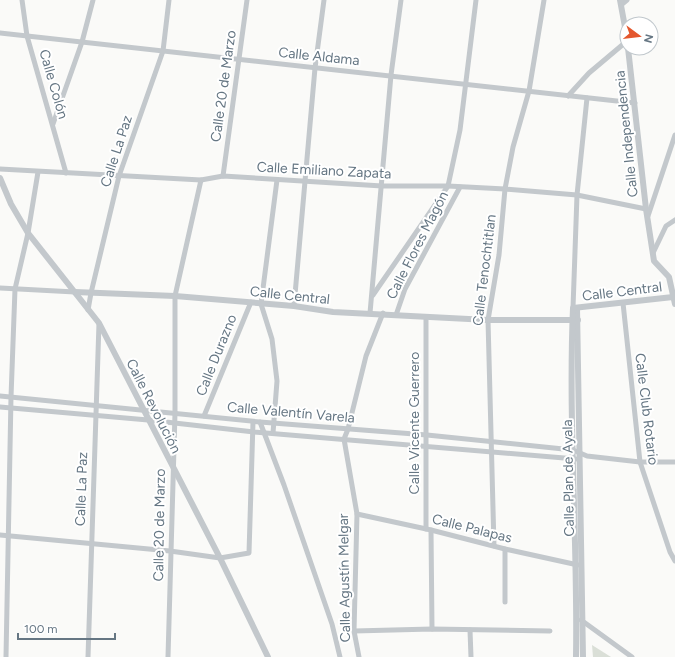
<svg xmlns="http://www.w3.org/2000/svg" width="675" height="657" font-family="Figtree,sans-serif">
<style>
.green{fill:#dadfd7}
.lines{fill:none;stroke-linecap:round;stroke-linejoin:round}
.minor{stroke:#c3c8cc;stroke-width:5}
.tertiary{stroke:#c3c8cc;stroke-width:6}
.labels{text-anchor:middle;stroke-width:4;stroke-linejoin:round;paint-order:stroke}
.street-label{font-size:14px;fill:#657683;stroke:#fff}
</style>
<rect width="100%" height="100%" fill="#fafaf8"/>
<path class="green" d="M592 645 611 657H593Z"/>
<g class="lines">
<g class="minor">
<path d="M22 0 27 36 66 173"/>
<path d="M621 5 627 0"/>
<path d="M0 33 635 103"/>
<path d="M568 96 589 73 627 41"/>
<path d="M53 124 82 42 93 0"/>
<path d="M0 169 201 180 223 176 382 186H448L505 189 577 195 646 209"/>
<path d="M223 176 247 0"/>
<path d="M648 216 675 135"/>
<path d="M653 253 666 226 675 220"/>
<path d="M0 288 75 292"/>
<path d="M373 295 448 186 460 130 476 0"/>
<path d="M623 303 640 462 670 552 675 561"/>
<path d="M294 306 315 68 324 0"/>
<path d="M573 308 577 195 587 98"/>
<path d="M88 310 91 293 119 176 163 51 169 0"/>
<path d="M370 313 391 75 401 0"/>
<path d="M396 315 405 289 460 187"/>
<path d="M0 396 260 422 427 435 573 450 587 456 640 462H675"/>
<path d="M0 407 148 420 254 432 576 459"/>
<path d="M204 416 251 302"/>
<path d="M260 422 284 485 332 624 340 657"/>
<path d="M273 433 277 381 272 339 261 304 277 180"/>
<path d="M357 514 431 530 505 549 578 565"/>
<path d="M426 529V317"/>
<path d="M431 530 432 629"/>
<path d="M0 535 170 551 220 558 249 553 253 422"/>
<path d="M494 546 488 320 499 255 505 189 513 147 529 91 544 0"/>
<path d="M505 602V549"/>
<path d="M581 620 632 657"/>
<path d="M470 630 471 657"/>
<path d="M354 631 432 629 550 631"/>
<path d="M6 657 11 397 15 289 28 233 38 172"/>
<path d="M88 657 99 323"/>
<path d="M168 657 175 413V296L201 180"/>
<path d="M359 657 354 631 357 514 344 439 348 429 366 356 383 313"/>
</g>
<g class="tertiary">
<path d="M620 0 627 38"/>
<path d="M628 48 646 209 654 261 669 277 675 304"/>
<path d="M0 178 11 204 28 233 99 323 220 558 268 657"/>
<path d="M75 292 175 296 294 306 333 312 488 320H578"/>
<path d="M577 308 583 657"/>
<path d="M576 657C578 541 568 425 573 308L673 297"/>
</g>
</g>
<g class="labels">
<g class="street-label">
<text transform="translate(319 56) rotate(6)" y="5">Calle Aldama</text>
<text transform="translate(54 84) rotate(74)" y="5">Calle Colón</text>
<text transform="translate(223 86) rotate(-82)" y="5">Calle 20 de Marzo</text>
<text transform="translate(626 134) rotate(-96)" y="5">Calle Independencia</text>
<text transform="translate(116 151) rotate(-72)" y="5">Calle La Paz</text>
<text transform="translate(324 170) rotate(3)" y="5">Calle Emiliano Zapata</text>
<text transform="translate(417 245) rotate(-63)" y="5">Calle Flores Magón</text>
<text transform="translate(484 270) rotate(-83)" y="5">Calle Tenochtitlan</text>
<text transform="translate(622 291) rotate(-7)" y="5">Calle Central</text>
<text transform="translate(290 295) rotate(6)" y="5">Calle Central</text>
<text transform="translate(216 355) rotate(-68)" y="5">Calle Durazno</text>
<text transform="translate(154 406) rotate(63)" y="5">Calle Revolución</text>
<text transform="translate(647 409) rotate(83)" y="5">Calle Club Rotario</text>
<text transform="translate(291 412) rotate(5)" y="5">Calle Valentín Varela</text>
<text transform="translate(414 423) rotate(-90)" y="5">Calle Vicente Guerrero</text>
<text transform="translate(568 478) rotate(-91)" y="5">Calle Plan de Ayala</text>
<text transform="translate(81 489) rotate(-88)" y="5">Calle La Paz</text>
<text transform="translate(159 525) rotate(-89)" y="5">Calle 20 de Marzo</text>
<text transform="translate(472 528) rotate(14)" y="5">Calle Palapas</text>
<text transform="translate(344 578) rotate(-91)" y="5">Calle Agustín Melgar</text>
</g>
</g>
<g transform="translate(639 36) rotate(105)"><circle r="19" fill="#ffffff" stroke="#c1c8cd"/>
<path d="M0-3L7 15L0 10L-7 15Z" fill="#e4572e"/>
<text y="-6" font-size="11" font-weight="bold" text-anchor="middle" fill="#657683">N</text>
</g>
<path d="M18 633v6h97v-6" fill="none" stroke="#657683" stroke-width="2"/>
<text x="24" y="633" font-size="12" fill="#657683" stroke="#ffffff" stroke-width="3" paint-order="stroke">100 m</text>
</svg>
